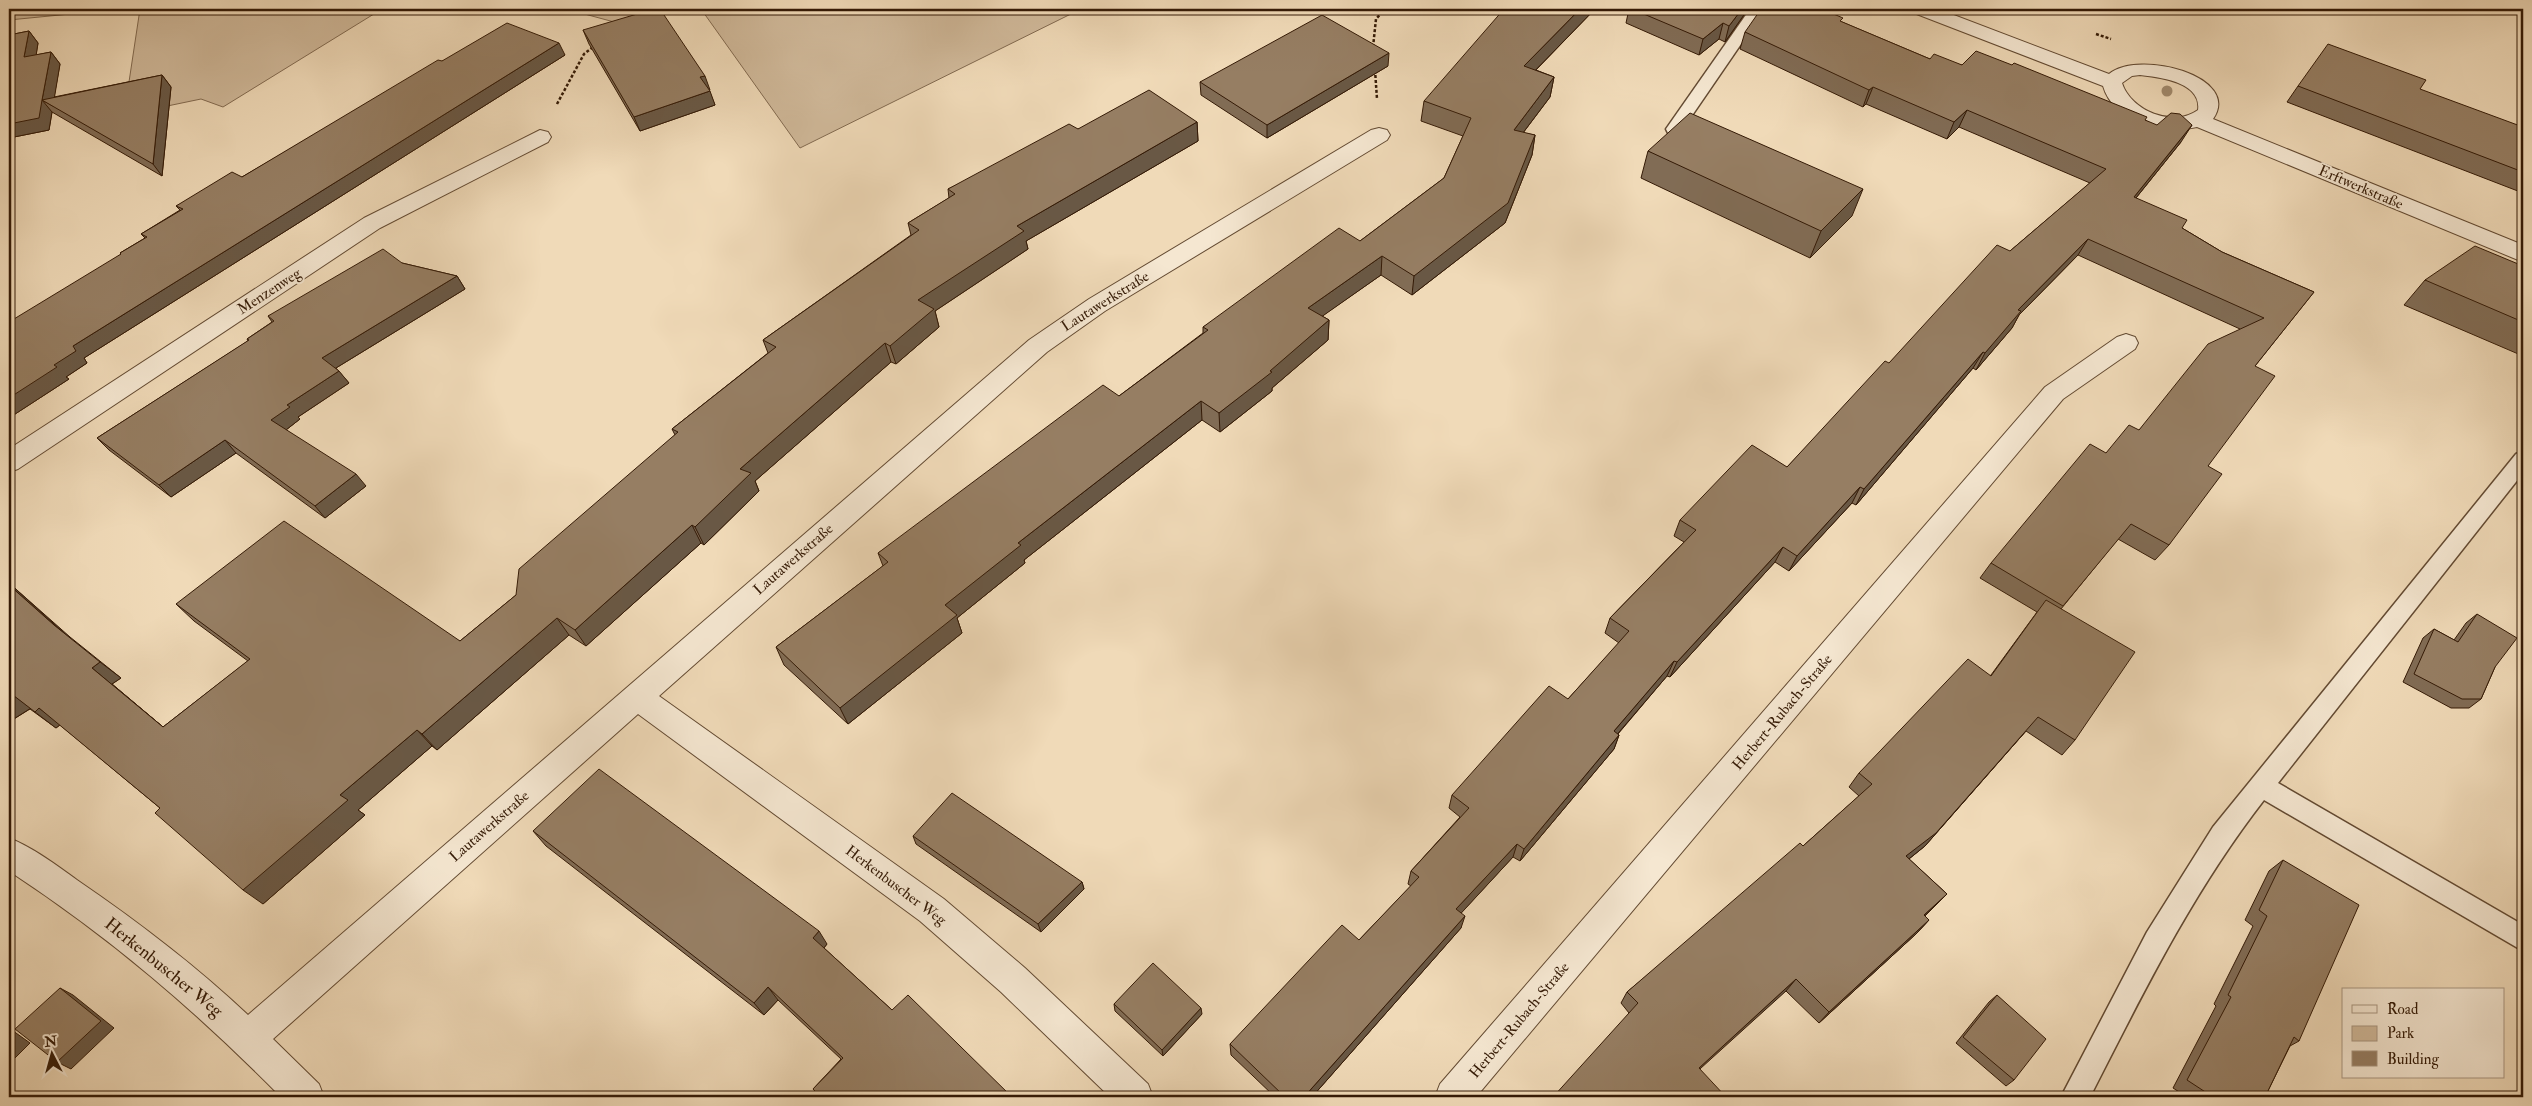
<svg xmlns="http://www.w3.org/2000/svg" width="2532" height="1106" font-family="'IM FELL Double Pica',serif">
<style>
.green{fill:#d0b99a;stroke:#826a50}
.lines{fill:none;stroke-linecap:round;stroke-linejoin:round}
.service-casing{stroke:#634a32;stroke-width:3}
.minor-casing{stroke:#634a32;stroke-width:2}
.path{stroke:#341a06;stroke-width:2.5;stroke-dasharray:3 2;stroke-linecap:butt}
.service{fill:#f5e7d1;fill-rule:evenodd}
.minor{fill:#f5e7d1;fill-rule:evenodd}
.tree{fill:#a28b6e}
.wall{fill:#816c55;stroke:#341a06}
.shaded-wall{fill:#695845;stroke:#341a06}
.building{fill:#967e63;stroke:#341a06}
.labels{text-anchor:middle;stroke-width:4;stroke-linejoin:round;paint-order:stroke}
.street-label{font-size:15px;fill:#341a06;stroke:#f5e7d1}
.near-street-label{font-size:18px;fill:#341a06;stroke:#f5e7d1}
</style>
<rect width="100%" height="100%" fill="#f0dab8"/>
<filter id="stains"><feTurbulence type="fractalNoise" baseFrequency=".004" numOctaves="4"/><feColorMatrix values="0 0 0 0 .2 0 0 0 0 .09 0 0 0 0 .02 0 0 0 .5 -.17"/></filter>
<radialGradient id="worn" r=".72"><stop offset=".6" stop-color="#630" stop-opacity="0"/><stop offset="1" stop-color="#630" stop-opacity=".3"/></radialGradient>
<g class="green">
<path d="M9 9H121L9 20Z"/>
<path d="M140 9H382L223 107 201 99 124 115Z"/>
<path d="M566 9H652L629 26Z"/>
<path d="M701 9H1081L800 148Z"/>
</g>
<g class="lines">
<defs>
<g id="service">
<path d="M1750 9H1765L1680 133H1668L1666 129Z"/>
<path d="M2523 451V473L2278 783 2523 925V951L2264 800C2193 891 2142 995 2090 1097H2061L2147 932 2213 827 2516 454Z"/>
</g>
<g id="minor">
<path d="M1911 9H1938L2109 74C2138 49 2243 76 2213 119L2523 245V262L2197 127C2164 135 2114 123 2103 86L1914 13ZM2140 75C2159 77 2202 82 2198 110 2173 128 2131 111 2122 83L2132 76Z"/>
<path d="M1379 128 1387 130 1390 135 1387 140 1105 311 1047 352 659 696 944 899 1025 968 1148 1084 1153 1097H1110L1001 992 920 921 638 714 273 1039 319 1084 324 1097H281C195 1010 111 938 9 871V838C34 848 56 865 77 880 137 921 195 965 248 1015L1029 340 1089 299 1371 130Z"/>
<path d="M540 130 548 132 551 137 548 142 380 228 18 469 9 472V449L364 218Z"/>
<path d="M2126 334 2135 337 2138 343 2135 349 2063 399 1476 1097H1435L1440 1084 2045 387 2117 337Z"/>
</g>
</defs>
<use href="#service" class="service-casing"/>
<use href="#minor" class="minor-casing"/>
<g class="path">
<path d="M634 16 644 9"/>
<path d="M2096 34 2111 39"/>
<path d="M1373 47 1376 19 1385 9"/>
<path d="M1375 70 1377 99"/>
<path d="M557 104 584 54 593 47"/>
</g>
<use href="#service" class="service"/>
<use href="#minor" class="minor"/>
</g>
<circle class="tree" cx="2167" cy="91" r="5.5"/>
<g class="wall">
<path d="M1595 9 1536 70 1554 77 1550 97 1523 133 1535 135 1532 155 1505 223 1412 295 1381 275 1322 316 1329 320 1328 340 1272 388V391L1220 432 1202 420 1024 560 1025 563 957 618 962 633 848 724 784 665 776 647 883 566 878 553 1119 396 1203 333V327L1360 241 1444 178 1463 136 1421 121 1424 101Z"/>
<path d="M1629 9H1748L1725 42 1719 39 1699 55 1626 23Z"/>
<path d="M1842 22 1930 59 1962 65 2145 120 2181 142 2136 198 2182 228 2222 252 2314 292 2255 366 2208 466 2169 545 2155 560 2118 539 2061 609 2075 740 2062 755 2026 731 1925 846 1909 859 1947 894 1925 916 1929 920 1917 933 1819 1023 1786 991 1629 1013 1621 1003 1627 992 1803 846 1859 796 1849 787 1859 773 1991 675 2037 612 1980 578 1991 563 2106 453 2139 430 2240 329 2078 255 2019 315 2012 328 1976 370 1973 368 1856 505 1852 503 1789 571 1775 562 1670 677 1667 676 1618 734 1619 735 1614 749 1520 861 1513 857 1461 913V928L1312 1097H1275L1231 1055 1230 1044 1359 940 1411 886 1408 884 1411 871 1460 817 1449 808 1452 795 1568 699 1619 643 1605 633 1610 618 1684 542 1674 536 1680 520 1787 467 1889 363 2010 251 2090 183 1959 127 1947 139 1866 104 1863 107 1740 49 1745 32Z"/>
<path d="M583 30 710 90H709L715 105 640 131 589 44Z"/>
<path d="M29 31 38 43 36 55 51 52 60 64 54 97 162 75 171 87 162 176 52 112 49 130 9 138V35Z"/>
<path d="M565 55 84 358 87 363 66 377 69 379 9 418 121 254 120 253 145 238 141 234 180 210 176 206 242 177 442 61Z"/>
<path d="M1388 66 1267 138 1201 95 1200 82Z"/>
<path d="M2298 86 2523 127V193L2287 102Z"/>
<path d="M1197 122 1198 141 1026 241 1028 249 935 311 939 327 896 364 891 362 755 481 759 491 704 545 701 543 586 646 569 635 437 750 432 746 358 810 365 815 263 904 160 808 60 725 56 728 30 709 9 722V583L70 637 121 678 112 684 163 727 248 661 194 621 176 604 460 641 516 595 675 435 672 429 768 353 763 340 911 235 908 223 949 198 948 189 1078 129Z"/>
<path d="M1648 151 1852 216 1810 258 1641 178Z"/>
<path d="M402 263 457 276 465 289 336 368 349 383 298 417 300 419 286 430 366 486 325 518 236 453 171 497 109 450 97 438 248 341 247 339 272 322 268 316Z"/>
<path d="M2523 266V356L2404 305 2425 280Z"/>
<path d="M2477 614 2495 667 2481 699 2469 708H2451L2403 682 2423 638 2434 629 2454 640 2466 623Z"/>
<path d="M533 831 827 944 824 948 892 1010 1012 1097H820L813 1089 841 1059 778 1000 764 1015 546 846Z"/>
<path d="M913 836 1082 882 1084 889 1041 932 916 844Z"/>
<path d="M2283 860 2299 1041 2290 1046 2265 1097H2187L2173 1088 2216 1006 2214 1004 2253 926 2245 920 2269 871Z"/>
<path d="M1997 995 2014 1080 2006 1086 1956 1043 1989 1002Z"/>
<path d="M1114 1004 1202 1014 1163 1056 1115 1011Z"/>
</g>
<g class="shaded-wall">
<path d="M1580 9H1595L1521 85 1524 66Z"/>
<path d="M1742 9H1748L1725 42 1729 26Z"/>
<path d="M1723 23 1719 39 1699 55 1703 39Z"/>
<path d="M29 31 38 43 34 69 24 57Z"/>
<path d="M559 43 565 55 84 358 87 363 66 377 69 379 9 418V398L73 346Z"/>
<path d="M51 52 60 64 53 106 42 100Z"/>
<path d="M1389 53 1388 66 1267 138V125Z"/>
<path d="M162 75 171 87 162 176 153 164Z"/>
<path d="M705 76 710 90 705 91 700 77Z"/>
<path d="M1554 77 1550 97 1510 150 1514 130Z"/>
<path d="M1873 87 1866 104 1863 107 1869 90Z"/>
<path d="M710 91 715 105 640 131 634 117Z"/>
<path d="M42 100 52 112 49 130 9 138V124Z"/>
<path d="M1967 110 1959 127 1947 139 1954 122Z"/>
<path d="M1197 122 1198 141 1026 241 1028 249 935 311 939 327 896 364 890 346 918 300 1017 226Z"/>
<path d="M2192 125 2181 142 2123 214 2134 197Z"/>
<path d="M1535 135 1532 155 1505 223 1412 295 1414 276Z"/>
<path d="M1863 189 1852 216 1810 258 1821 231Z"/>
<path d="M2088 239 2078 255 2019 315 2012 328 1976 370 1985 353 2018 310Z"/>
<path d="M1382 256 1381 275 1307 327 1308 308Z"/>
<path d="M457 276 465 289 331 371 322 358Z"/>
<path d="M1329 320 1328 340 1272 388V391L1220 432 1219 413Z"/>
<path d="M885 343 891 362 755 481 759 491 704 545 695 527 740 469Z"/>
<path d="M1983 352 1973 368 1856 505 1864 489Z"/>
<path d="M339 371 349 383 298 417 300 419 282 433 271 420 287 405Z"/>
<path d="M1201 401 1202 420 1024 560 1025 563 957 618 962 633 848 724 840 708 945 605 1018 543Z"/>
<path d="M225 440 236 453 171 497 159 485Z"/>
<path d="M356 474 366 486 325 518 315 506Z"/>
<path d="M1860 487 1852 503 1789 571 1797 556Z"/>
<path d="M692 525 701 543 586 646 575 630Z"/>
<path d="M1783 547 1775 562 1670 677 1677 662Z"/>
<path d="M9 583 74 642 54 625 9 585Z"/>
<path d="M557 618 569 635 437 750 422 734Z"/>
<path d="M1674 661 1667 676 1608 745 1614 731Z"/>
<path d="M100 662 121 678 112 684 182 743 92 668Z"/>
<path d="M9 692 31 708 9 722Z"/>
<path d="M39 708 61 724 56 728 35 712Z"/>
<path d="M417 730 432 746 358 810 365 815 263 904 243 890 340 795Z"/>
<path d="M2026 731 1925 846 1895 870 1906 856Z"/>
<path d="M1619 735 1614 749 1520 861 1524 849Z"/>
<path d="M1517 844 1513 857 1453 922 1456 909Z"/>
<path d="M1082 882 1084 889 1041 932 1038 924Z"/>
<path d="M1947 894 1935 906 1912 928 1924 915Z"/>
<path d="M1465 916 1461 928 1312 1097H1304Z"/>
<path d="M1929 920 1917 933 1819 1023 1829 1012Z"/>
<path d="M819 931 827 944 822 950 813 938Z"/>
<path d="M1796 979 1786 991 1690 1078 1699 1068Z"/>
<path d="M768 987 778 1000 764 1015 754 1003Z"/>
<path d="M60 988 73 995 114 1028 71 1069 57 1062Z"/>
<path d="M1201 1008 1202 1014 1163 1056 1162 1050Z"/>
<path d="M9 1028 30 1043 9 1064Z"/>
</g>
<g class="building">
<path d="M654 9H660L705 76 700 77 710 91 634 117 583 30Z"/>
<path d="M1504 9H1580L1524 66 1554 77 1514 130 1535 135 1508 203 1414 276 1382 256 1308 308 1329 320 1270 371 1272 372 1219 413 1201 401 1018 543 1021 545 945 605 957 615 840 708 776 647 888 562 878 553 1103 385 1119 396 1208 330 1203 327 1339 228 1360 241 1444 178 1471 118 1424 101Z"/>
<path d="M1632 9H1742L1729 26 1723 23 1703 39Z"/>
<path d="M1761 9H1822L1843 18 1840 21 1930 59 1934 54 1962 65 1976 51 2012 65 2014 63 2147 117 2145 120 2157 125 2171 113 2180 114 2192 125 2134 197 2187 220 2182 228 2222 252 2314 292 2255 366 2275 376 2208 466 2222 474 2169 545 2131 524 2063 606 1991 563 2090 444 2106 453 2129 425 2139 430 2208 344 2264 318 2088 239 2018 310 2021 311 1985 353 1983 352 1864 489 1860 487 1797 556 1783 547 1677 662 1674 661 1614 731 1619 735 1524 849 1517 844 1456 909 1465 916 1304 1097H1285L1230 1044 1342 925 1359 940 1419 877 1411 871 1469 808 1452 795 1549 686 1568 699 1629 631 1610 618 1696 530 1680 520 1752 445 1787 467 1885 361 1889 363 1997 245 2010 251 2106 169 1967 110 1954 122 1873 87 1869 90 1745 32Z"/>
<path d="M1322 15 1389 53 1267 125 1200 82Z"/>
<path d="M507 23 559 43 73 346 76 351 54 365 57 367 9 398V322L121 254 120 253 147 237 141 234 183 209 176 206 232 172 242 177 438 60 442 61Z"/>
<path d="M29 31 24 57 51 52 42 100 162 75 153 164 42 100 39 118 9 124V35Z"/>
<path d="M2328 44 2426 80 2420 89 2523 127V172L2298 86Z"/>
<path d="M1149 90 1197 122 1017 226 1024 231 918 300 934 309 890 346 885 343 740 469 751 473 695 527 692 525 575 630 557 618 422 734 417 730 340 795 348 800 243 890 155 813 160 808 39 708 35 712 9 692V585L54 625 100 662 92 668 163 727 250 659 176 604 284 521 460 641 516 595 519 569 678 432 672 429 776 347 763 340 919 230 908 223 955 194 948 189 1069 124 1078 129Z"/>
<path d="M1690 113 1863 189 1821 231 1648 151Z"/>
<path d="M2475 246 2523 266V322L2425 280Z"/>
<path d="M383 249 402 263 457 276 322 358 339 371 287 405 290 407 271 420 356 474 315 506 225 440 159 485 97 438 249 340 247 339 274 321 268 316Z"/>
<path d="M2046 600 2135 652 2075 740 2038 717 1936 833 1906 856 1947 894 1924 915 1929 920 1829 1012 1796 979 1699 1068 1726 1097H1553L1638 1003 1627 992 1800 843 1803 846 1872 784 1859 773 1968 659 1991 676Z"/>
<path d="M2477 614 2517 638 2495 667 2481 699H2462L2414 674 2434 629 2458 642Z"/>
<path d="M599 769 819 931 813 938 892 1010 908 995 1012 1097H821L813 1089 843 1058 768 987 754 1003 533 831Z"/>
<path d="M952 793 1082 882 1038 924 913 836Z"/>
<path d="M2283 860 2359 905 2299 1041 2294 1037 2265 1097H2213L2187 1080 2231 997 2228 995 2267 916 2259 910Z"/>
<path d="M1153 963 1201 1008 1162 1050 1114 1004Z"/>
<path d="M60 988 101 1021 57 1062 15 1029Z"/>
<path d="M1997 995 2046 1039 2014 1080 1963 1037Z"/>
</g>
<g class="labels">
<g class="street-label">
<text transform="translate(2361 187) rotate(23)" y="5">Erftwerkstraße</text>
<text transform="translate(269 291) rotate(-33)" y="5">Menzenweg</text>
<text transform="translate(1105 301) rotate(-32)" y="5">Lautawerkstraße</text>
<text transform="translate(793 559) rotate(-41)" y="5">Lautawerkstraße</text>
<text transform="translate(1782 712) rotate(-50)" y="5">Herbert-Rubach-Straße</text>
<text transform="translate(489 826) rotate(-41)" y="5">Lautawerkstraße</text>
<text transform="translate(896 885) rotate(37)" y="5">Herkenbuscher Weg</text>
<text transform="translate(1519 1020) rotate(-50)" y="5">Herbert-Rubach-Straße</text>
</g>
<g class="near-street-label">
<text transform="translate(164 967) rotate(39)" y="6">Herkenbuscher Weg</text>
</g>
</g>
<rect width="2532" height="1106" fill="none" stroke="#f0dab8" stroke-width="30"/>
<rect x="10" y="10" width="2512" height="1086" fill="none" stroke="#341a06" stroke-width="2.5"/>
<rect x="15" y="15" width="2502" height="1076" fill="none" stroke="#341a06"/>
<rect x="2342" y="988" width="162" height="90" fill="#f5e7d1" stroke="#a89580"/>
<rect x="2352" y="1005" width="25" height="8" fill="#f5e7d1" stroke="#a89580"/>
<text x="2387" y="1014" font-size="15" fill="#341a06">Road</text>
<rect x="2352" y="1026" width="25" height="15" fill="#d0b99a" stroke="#a89580"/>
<text x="2387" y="1038" font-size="15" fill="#341a06">Park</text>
<rect x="2352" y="1051" width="25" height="15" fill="#967e63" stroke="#a89580"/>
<text x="2387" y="1064" font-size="15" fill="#341a06">Building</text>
<g transform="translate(52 1054) rotate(354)" stroke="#f5e7d1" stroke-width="4" paint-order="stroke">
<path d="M0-4L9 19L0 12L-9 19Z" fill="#341a06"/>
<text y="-8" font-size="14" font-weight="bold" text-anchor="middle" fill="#341a06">N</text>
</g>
<rect width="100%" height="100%" filter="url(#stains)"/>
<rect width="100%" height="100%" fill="url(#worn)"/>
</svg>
